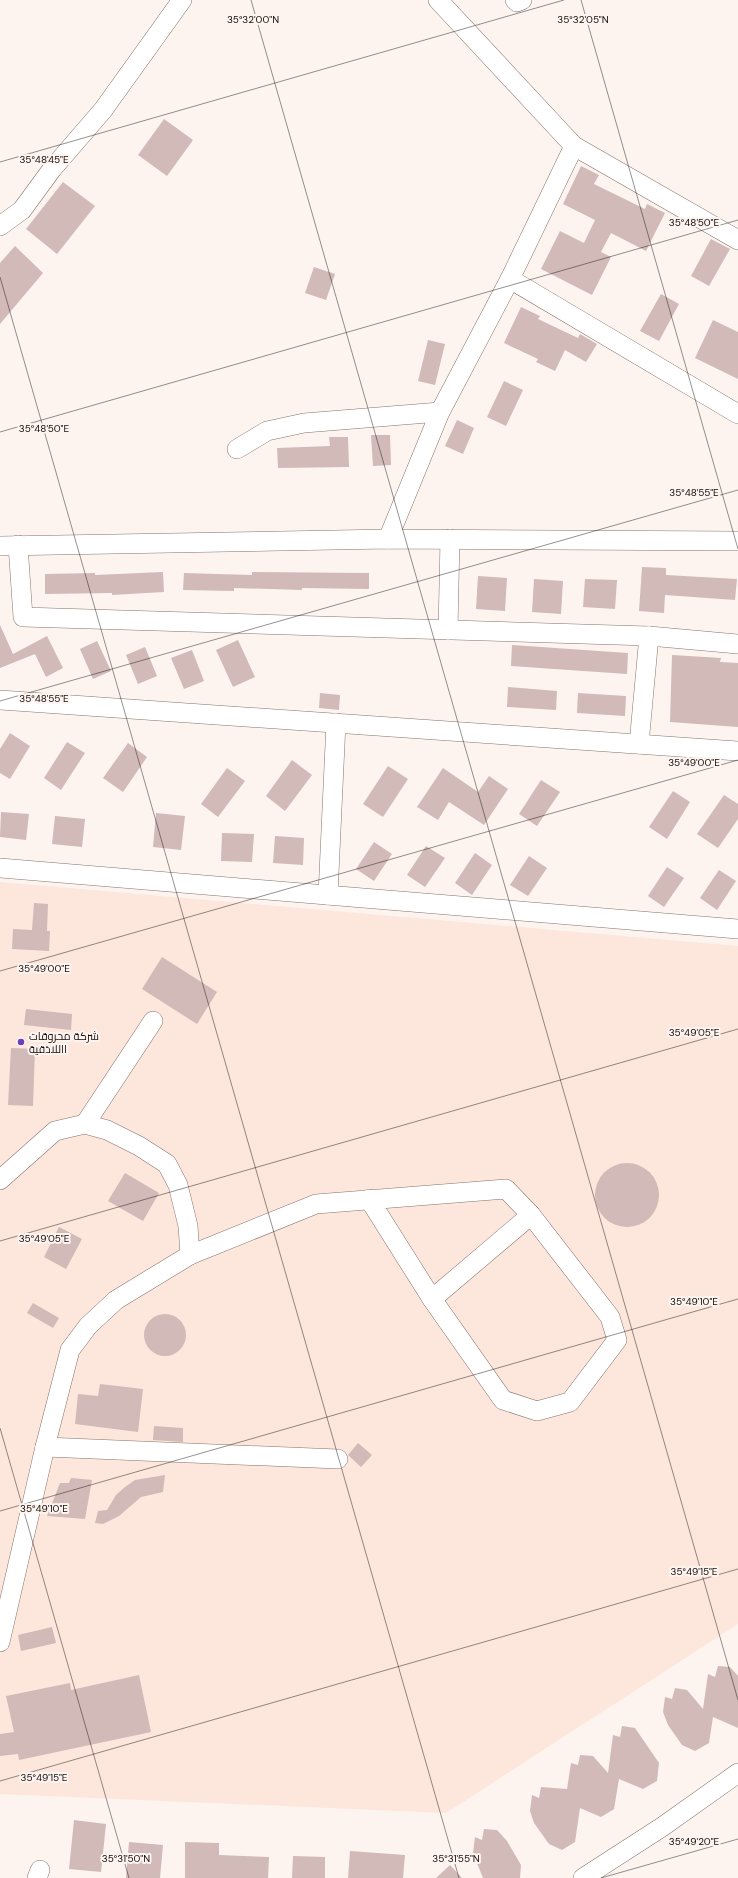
<svg xmlns="http://www.w3.org/2000/svg" width="738" height="1878" font-family="'DM Sans',Cairo,sans-serif">
<style>
.built{fill:#fde6db}
.building{fill:#d1bab7}
.lines{fill:none;stroke-linecap:round;stroke-linejoin:round}
.minor-casing{stroke:#86746b;stroke-width:20}
.minor{stroke:#fff;stroke-width:19}
.ticks{fill:none;stroke:#140d0a;stroke-width:1;stroke-opacity:0.45}
.poi-dot{fill:#6d3fb7;stroke:#fdf4f0;stroke-width:1.5}
.labels{text-anchor:middle;stroke-width:4;stroke-linejoin:round;paint-order:stroke}
.poi-label{font-size:11px;fill:#140d0a;stroke:#fdf4f0;text-anchor:start}
.ticks-label{font-size:10px;text-anchor:middle;fill:#140d0a;stroke:#fdf4f0;stroke-width:4;stroke-linejoin:round;paint-order:stroke}
</style>
<rect width="100%" height="100%" fill="#fdf4f0"/>
<path class="built" d="M0 882 738 946V1624L446 1813 0 1794Z"/>
<g class="building">
<path d="M164 119 193 140 167 176 138 155Z"/>
<path d="M581 166 599 175 594 184 645 209 647 204 665 213 646 251 611 233 601 252 611 257 592 295 541 269 560 231 584 243 595 220 563 204Z"/>
<path d="M63 182 95 206 57 254 26 229Z"/>
<path d="M711 239 730 249 709 286 691 276Z"/>
<path d="M15 246 43 273 0 324V263Z"/>
<path d="M314 267 335 274 326 300 305 293Z"/>
<path d="M661 294 679 304 659 341 640 331Z"/>
<path d="M521 307 540 316 538 319 578 338 580 334 597 344 586 362 565 350 555 371 536 362 538 359 504 343Z"/>
<path d="M713 320 738 332V379L695 358Z"/>
<path d="M428 340 445 344 435 385 418 381Z"/>
<path d="M504 381 523 390 506 426 487 417Z"/>
<path d="M457 420 474 428 463 454 445 446Z"/>
<path d="M371 435H390L391 465 373 466Z"/>
<path d="M329 437H348L349 467 278 468 277 448 330 446Z"/>
<path d="M642 567 666 568V575L737 579 735 600 665 595 664 613 639 611Z"/>
<path d="M163 572 164 592 112 595V593L45 594V574L95 573V575Z"/>
<path d="M252 572 369 573V589L302 588V590L234 588V591L183 590 184 573 252 575Z"/>
<path d="M478 576 507 578 505 611 476 609Z"/>
<path d="M534 579 563 581 561 614 532 612Z"/>
<path d="M585 579 617 580 615 609 583 607Z"/>
<path d="M0 625 13 654 47 636 63 668 46 677 35 654 0 668Z"/>
<path d="M238 640 255 677 233 687 216 650Z"/>
<path d="M97 641 111 671 93 679 80 649Z"/>
<path d="M512 645 628 653 627 674 511 666Z"/>
<path d="M145 647 157 676 138 684 126 655Z"/>
<path d="M192 650 204 681 184 689 171 658Z"/>
<path d="M672 655 721 658 720 662 738 663V727L670 722Z"/>
<path d="M508 687 557 691 556 710 507 707Z"/>
<path d="M320 693 340 695 339 710 319 708Z"/>
<path d="M578 693 626 696 625 716 577 713Z"/>
<path d="M10 733 30 746 10 779 0 773V749Z"/>
<path d="M67 742 85 753 61 790 44 778Z"/>
<path d="M128 743 147 757 123 792 103 778Z"/>
<path d="M292 760 312 775 285 811 266 796Z"/>
<path d="M388 766 408 779 383 817 363 804Z"/>
<path d="M227 768 245 781 218 817 201 804Z"/>
<path d="M443 768 478 792 489 776 508 789 484 825 449 802 438 820 417 807Z"/>
<path d="M541 780 560 792 537 826 519 814Z"/>
<path d="M673 791 690 802 667 839 649 827Z"/>
<path d="M724 795 738 804V819L718 848 697 834Z"/>
<path d="M1 812 29 814 26 840 0 837Z"/>
<path d="M156 813 185 816 181 850 153 847Z"/>
<path d="M55 816 85 819 82 847 52 844Z"/>
<path d="M222 833 254 834 252 862 221 861Z"/>
<path d="M275 836 304 838 303 865 273 863Z"/>
<path d="M374 842 392 854 374 881 356 869Z"/>
<path d="M426 846 445 858 425 887 407 875Z"/>
<path d="M475 853 492 865 472 895 455 883Z"/>
<path d="M529 856 547 868 528 896 510 885Z"/>
<path d="M667 867 684 878 664 907 648 896Z"/>
<path d="M719 870 736 881 717 910 700 898Z"/>
<path d="M34 903 48 904 47 931H50L49 951 12 949 13 929 32 930Z"/>
<path d="M162 957 217 992 197 1024 142 989Z"/>
<path d="M26 1009 72 1014 71 1030 24 1025Z"/>
<path d="M11 1048 35 1049 33 1106 8 1105Z"/>
<circle cx="627" cy="1195" r="32"/>
<path d="M125 1173 159 1193 143 1221 108 1201Z"/>
<path d="M59 1227 82 1239 66 1269 44 1257Z"/>
<path d="M33 1303 59 1318 53 1328 27 1313Z"/>
<circle cx="165" cy="1335" r="21"/>
<path d="M100 1384 143 1389 138 1432 75 1424 78 1394 98 1396Z"/>
<path d="M154 1426 183 1428V1442L153 1440Z"/>
<path d="M358 1443 372 1455 361 1467 348 1455Z"/>
<path d="M165 1475 163 1492 141 1497 119 1516 103 1524 95 1523 98 1511 107 1510 116 1495 125 1487 135 1480Z"/>
<path d="M71 1478 92 1480 85 1519 47 1516 60 1483H69Z"/>
<path d="M52 1627 56 1643 21 1651 18 1635Z"/>
<path d="M718 1666 730 1667 738 1676V1728L713 1717 709 1743 695 1751 682 1745 668 1725 663 1712 665 1697 672 1699 675 1688 687 1690 703 1709 708 1674 715 1677Z"/>
<path d="M139 1675 151 1732 19 1760 18 1754 0 1756V1734L14 1732 6 1696 70 1683 71 1690Z"/>
<path d="M622 1726 635 1728 659 1763 657 1781 643 1789 619 1779 614 1809 601 1817 580 1808 575 1842 562 1850 549 1844 534 1823 530 1811 532 1795 539 1798 541 1787 567 1789 571 1763 578 1765 580 1755 593 1756 608 1773 613 1735 620 1737Z"/>
<path d="M74 1820 106 1824 101 1872 69 1869Z"/>
<path d="M484 1829 497 1830 507 1841 521 1865 520 1878H483L473 1853 475 1837 482 1840Z"/>
<path d="M129 1842 163 1845 160 1878H126Z"/>
<path d="M185 1842 219 1843V1855L269 1857 268 1878H185Z"/>
<path d="M350 1851 405 1855 403 1878H348Z"/>
<path d="M293 1856 325 1857V1878H292Z"/>
<path d="M450 1865 462 1878H436Z"/>
</g>
<g class="lines">
<defs>
<g id="minor">
<path d="M438 0 574 146 738 240"/>
<path d="M515 0 517 2 522 0"/>
<path d="M0 226 22 210 52 169 103 110 182 0"/>
<path d="M510 279 738 414"/>
<path d="M237 449 267 431 304 423 440 412"/>
<path d="M388 539 440 412 510 279 574 146"/>
<path d="M18 545 23 617 649 636 738 644"/>
<path d="M0 546 388 539 738 541"/>
<path d="M448 630 450 539"/>
<path d="M0 700 738 751"/>
<path d="M639 744 649 636"/>
<path d="M0 868 738 929"/>
<path d="M328 895 336 723"/>
<path d="M85 1124 153 1021"/>
<path d="M0 1180 55 1131 85 1124 107 1130 139 1146 167 1164 178 1185 188 1226 190 1255"/>
<path d="M432 1299 531 1215"/>
<path d="M45 1447 338 1459"/>
<path d="M0 1642 45 1447 70 1350 88 1326 116 1300 190 1255 316 1204 506 1189 531 1215 610 1317 617 1340 570 1402 537 1411 503 1400 432 1299 369 1199"/>
<path d="M37 1878 40 1870"/>
<path d="M583 1878 662 1827 738 1773"/>
</g>
</defs>
<use href="#minor" class="minor-casing"/>
<use href="#minor" class="minor"/>
</g>
<path class="ticks" d="M251 0 738 1700M581 0 738 549M0 162 564 0M0 277 459 1878M0 432 738 220M0 701 738 490M0 971 738 760M0 1241 738 1029M0 1428 129 1878M0 1511 738 1299M0 1781 738 1569M601 1878 738 1839"/>
<circle class="poi-dot" cx="21" cy="1042" r="4"/>
<g class="labels">
<g class="poi-label">
<text x="29" y="1040">شركة محروقات<tspan x="29" dy="13">االلاذقية</tspan></text>
</g>
</g>
<g class="ticks-label">
<text x="253" y="23">35°32'00"N</text>
<text x="583" y="23">35°32'05"N</text>
<text x="44" y="163">35°48'45"E</text>
<text x="694" y="226">35°48'50"E</text>
<text x="44" y="432">35°48'50"E</text>
<text x="694" y="496">35°48'55"E</text>
<text x="44" y="702">35°48'55"E</text>
<text x="694" y="766">35°49'00"E</text>
<text x="44" y="972">35°49'00"E</text>
<text x="694" y="1036">35°49'05"E</text>
<text x="44" y="1242">35°49'05"E</text>
<text x="694" y="1305">35°49'10"E</text>
<text x="44" y="1512">35°49'10"E</text>
<text x="694" y="1575">35°49'15"E</text>
<text x="44" y="1781">35°49'15"E</text>
<text x="694" y="1845">35°49'20"E</text>
<text x="126" y="1862">35°31'50"N</text>
<text x="456" y="1862">35°31'55"N</text>
</g>
</svg>
